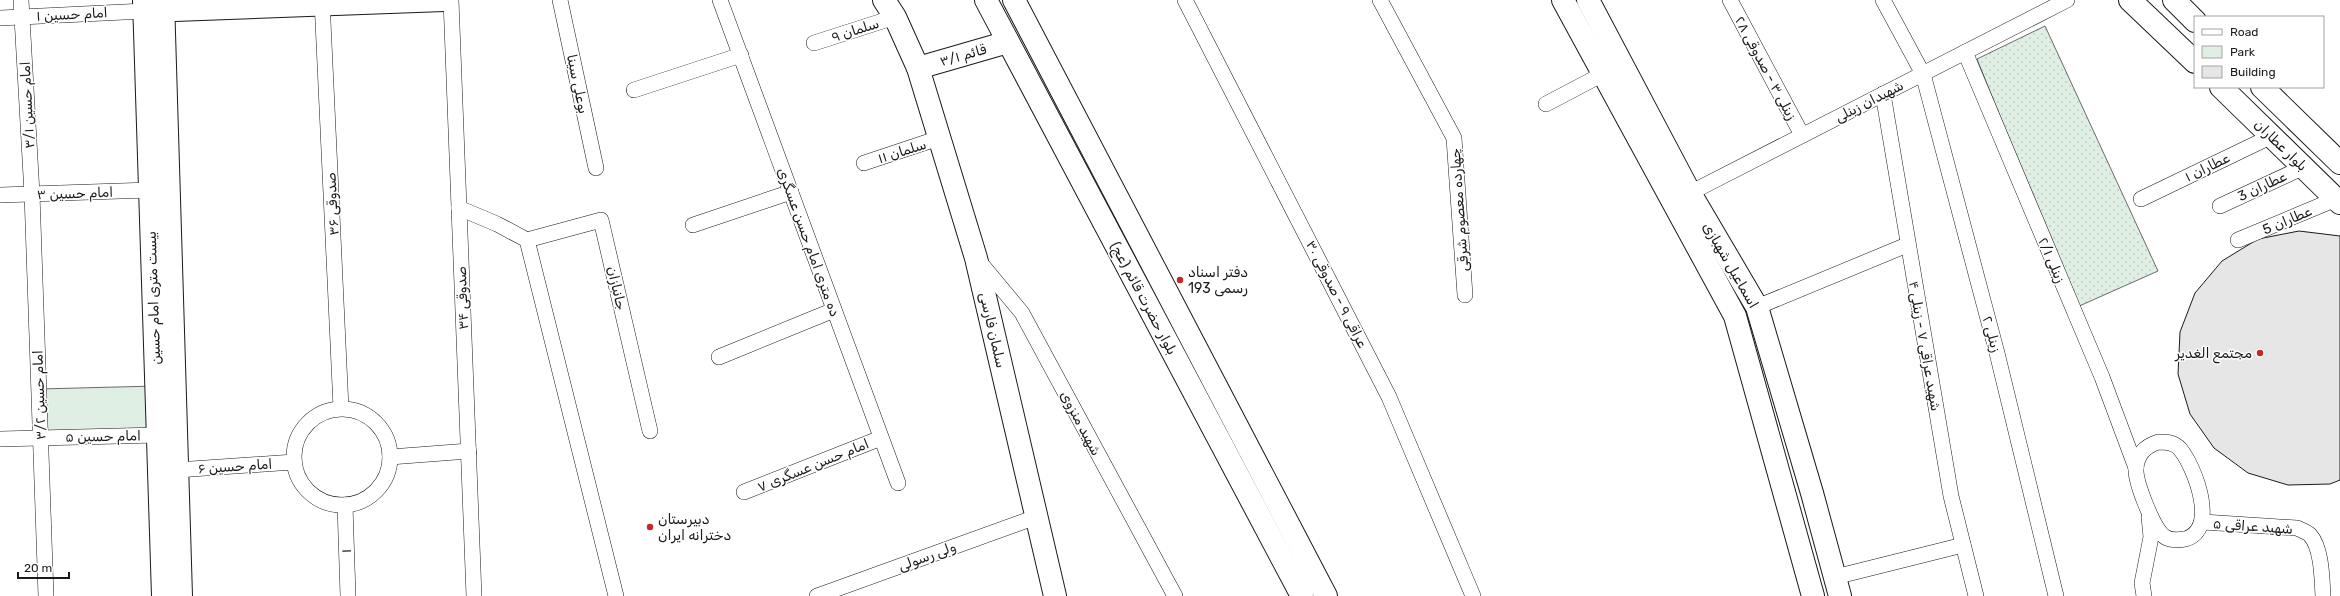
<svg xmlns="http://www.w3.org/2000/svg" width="2340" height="596" font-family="Rubik,'Noto Sans Arabic',sans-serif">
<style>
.grass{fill:url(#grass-dots);stroke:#6a6a6a}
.park{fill:#e0efe3;stroke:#6a6a6a}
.building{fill:#e6e6e6;stroke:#1a1a1a}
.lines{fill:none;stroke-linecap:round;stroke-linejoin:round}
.street-casing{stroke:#1a1a1a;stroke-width:16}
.secondary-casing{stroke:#1a1a1a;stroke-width:24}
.street{stroke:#fff;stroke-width:15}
.secondary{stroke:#fff;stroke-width:22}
.poi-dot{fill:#c62828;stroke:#fff;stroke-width:1.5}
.labels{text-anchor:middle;stroke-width:3;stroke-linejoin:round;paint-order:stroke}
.street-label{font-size:14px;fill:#1a1a1a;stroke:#fff}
.poi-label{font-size:14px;fill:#1a1a1a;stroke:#fff;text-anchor:start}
</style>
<defs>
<pattern id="grass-dots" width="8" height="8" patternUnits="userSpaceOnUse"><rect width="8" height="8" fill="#e0efe3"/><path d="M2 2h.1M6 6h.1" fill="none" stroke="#c0ccc2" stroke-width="1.8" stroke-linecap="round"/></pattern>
</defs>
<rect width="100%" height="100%" fill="#fff"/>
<path class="grass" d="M2045 26 2158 271 2077 307 1977 59Z"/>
<path class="park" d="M156 386 158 435 41 438 39 389Z"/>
<path class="building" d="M2299 231 2340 236V480L2330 484 2288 485 2248 473 2214 448 2190 414 2178 374 2180 332 2195 293 2222 261 2258 239Z"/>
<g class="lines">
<defs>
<g id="street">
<path d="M21 0 32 194 46 596"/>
<path d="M322 0 341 408"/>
<path d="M451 0 474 596"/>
<path d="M560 0 596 168"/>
<path d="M720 0 898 483"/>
<path d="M1185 0 1389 397 1473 596"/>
<path d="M1380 0 1454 138 1465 295"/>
<path d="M1730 0 1802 135"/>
<path d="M1883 0 1923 74 1997 353 2056 596"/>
<path d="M0 18 145 11"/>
<path d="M814 43 895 17"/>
<path d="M1965 52 2102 377 2136 468"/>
<path d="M634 90 741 55"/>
<path d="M1883 94 1951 496 1976 596"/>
<path d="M1546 104 1603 74"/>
<path d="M864 163 939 138"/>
<path d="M0 195 150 190"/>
<path d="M1682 197 2067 0"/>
<path d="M2141 199 2272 136"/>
<path d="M2220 206 2304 167"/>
<path d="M459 208 497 224 527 240 616 596"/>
<path d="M693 225 791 192"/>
<path d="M527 240 601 220 650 431"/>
<path d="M2238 240 2336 199"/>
<path d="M978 260 1022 313 1175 596"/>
<path d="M1757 307 1907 245"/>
<path d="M719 357 834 310"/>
<circle cx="342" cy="457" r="48"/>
<path d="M0 439 158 435"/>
<path d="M2158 442C2166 442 2174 442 2180 449 2195 467 2219 530 2185 539 2179 540 2171 541 2165 537 2153 529 2135 481 2136 468 2137 454 2146 446 2158 442Z"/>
<path d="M390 457 469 451"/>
<path d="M177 470 294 462"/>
<path d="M744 492 881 438"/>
<path d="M345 505 348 596"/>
<path d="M2203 522 2297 528C2301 530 2307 532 2310 535 2322 548 2322 580 2323 596"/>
<path d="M1835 577 1963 545"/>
<path d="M817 596 1036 517"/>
<path d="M2144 596 2142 583 2151 537 2149 517"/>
</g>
<g id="secondary">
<path d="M144 0 163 596"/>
<path d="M163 0 181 596"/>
<path d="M884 0 895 17 918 68 976 258 1055 596"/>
<path d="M986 0 1302 596"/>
<path d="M1014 0 1326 596"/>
<path d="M1563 0 1735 316 1813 596"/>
<path d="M1588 0 1690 193 1757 307 1812 493 1840 596"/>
<path d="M2130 0 2195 62"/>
<path d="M2174 0 2195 21"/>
<path d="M148 11 444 0"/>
<path d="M918 68 1008 42"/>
<path d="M2221 87 2340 203"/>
<path d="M2262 87 2340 163"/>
</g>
</defs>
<use href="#street" class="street-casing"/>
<use href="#secondary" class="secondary-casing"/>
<use href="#street" class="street"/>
<use href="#secondary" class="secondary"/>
</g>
<g class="poi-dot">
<circle cx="1180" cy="280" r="4"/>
<circle cx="2260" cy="353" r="4"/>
<circle cx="650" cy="527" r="4"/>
</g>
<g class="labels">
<g class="street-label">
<text transform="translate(72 14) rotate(-3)" y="5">امام حسین ۱</text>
<text transform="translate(855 30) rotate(-18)" y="5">سلمان ۹</text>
<text transform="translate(963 55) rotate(-16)" y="5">قائم ۳/۱</text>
<text transform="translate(1766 68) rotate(62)" y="5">زینلی ۳ - صدوقی ۲۸</text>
<text transform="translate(578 84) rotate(78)" y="5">بوعلی سینا</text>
<text transform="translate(1869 101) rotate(-27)" y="5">شهیدان زینلی</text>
<text transform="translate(27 105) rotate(-93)" y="5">امام حسین ۳/۱</text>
<text transform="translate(2281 145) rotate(44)" y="5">بلوار عطاران</text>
<text transform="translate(902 151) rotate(-18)" y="5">سلمان ۱۱</text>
<text transform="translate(2207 167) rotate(-26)" y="5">عطاران ۱</text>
<text transform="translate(2262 186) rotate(-25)" y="5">عطاران 3</text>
<text transform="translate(75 193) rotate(-2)" y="5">امام حسین ۳</text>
<text transform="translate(332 204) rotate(-93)" y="5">صدوقی ۳۶</text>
<text transform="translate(1459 210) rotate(-94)" y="5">چهارده معصوم شرقی</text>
<text transform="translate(2287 220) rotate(-23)" y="5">عطاران 5</text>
<text transform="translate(809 242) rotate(70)" y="5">ده متری امام حسن عسگری</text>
<text transform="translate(2052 260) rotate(67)" y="5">زینلی ۲/۱</text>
<text transform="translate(1731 265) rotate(60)" y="5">اسماعیل شهبازی</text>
<text transform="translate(617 288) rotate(77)" y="5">جانبازان</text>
<text transform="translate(1337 294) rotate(63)" y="5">عراقی ۹ - صدوقی ۳۰</text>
<text transform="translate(153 298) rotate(-92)" y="5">بیست متری امام حسین</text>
<text transform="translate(462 298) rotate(-92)" y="5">صدوقی ۳۴</text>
<text transform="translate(1144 298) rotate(62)" y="5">بلوار حضرت قائم (عج)</text>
<text transform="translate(993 330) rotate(77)" y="5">سلمان فارسی</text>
<text transform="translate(1992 334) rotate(75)" y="5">زینلی ۲</text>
<text transform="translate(1925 346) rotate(80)" y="5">شهید عراقی ۷ - زینلی ۴</text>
<text transform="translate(39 395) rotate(-92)" y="5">امام حسین ۳/۲</text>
<text transform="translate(1081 423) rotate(62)" y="5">شهید منزوی</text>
<text transform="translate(103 436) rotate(-1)" y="5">امام حسین ۵</text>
<text transform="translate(813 465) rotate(-22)" y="5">امام حسن عسگری ۷</text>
<text transform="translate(235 466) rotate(-4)" y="5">امام حسین ۶</text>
<text transform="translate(2253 526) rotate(4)" y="5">شهید عراقی ۵</text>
<text transform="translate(346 551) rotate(-92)" y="5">۱</text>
<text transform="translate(927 556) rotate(-20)" y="5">ولی رسولی</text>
</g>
<g class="poi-label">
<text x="1188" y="277">دفتر اسناد<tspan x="1188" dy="16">رسمی 193</tspan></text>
<text x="2252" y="358" text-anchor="end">مجتمع الغدیر</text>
<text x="658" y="524">دبیرستان<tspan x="658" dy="16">دخترانه ایران</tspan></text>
</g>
</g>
<rect x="2194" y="16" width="130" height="72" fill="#ffffff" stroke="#a3a3a3"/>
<rect x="2202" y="29" width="20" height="6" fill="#ffffff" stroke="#a3a3a3"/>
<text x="2230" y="36" font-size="12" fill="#1a1a1a">Road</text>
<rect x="2202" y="46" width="20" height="12" fill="#e0efe3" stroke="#a3a3a3"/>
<text x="2230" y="56" font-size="12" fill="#1a1a1a">Park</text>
<rect x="2202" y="66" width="20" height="12" fill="#e6e6e6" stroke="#a3a3a3"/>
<text x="2230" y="76" font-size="12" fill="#1a1a1a">Building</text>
<path d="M18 572v6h51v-6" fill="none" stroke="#1a1a1a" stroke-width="2"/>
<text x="24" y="572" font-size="12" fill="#1a1a1a" stroke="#ffffff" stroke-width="3" paint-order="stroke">20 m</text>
</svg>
